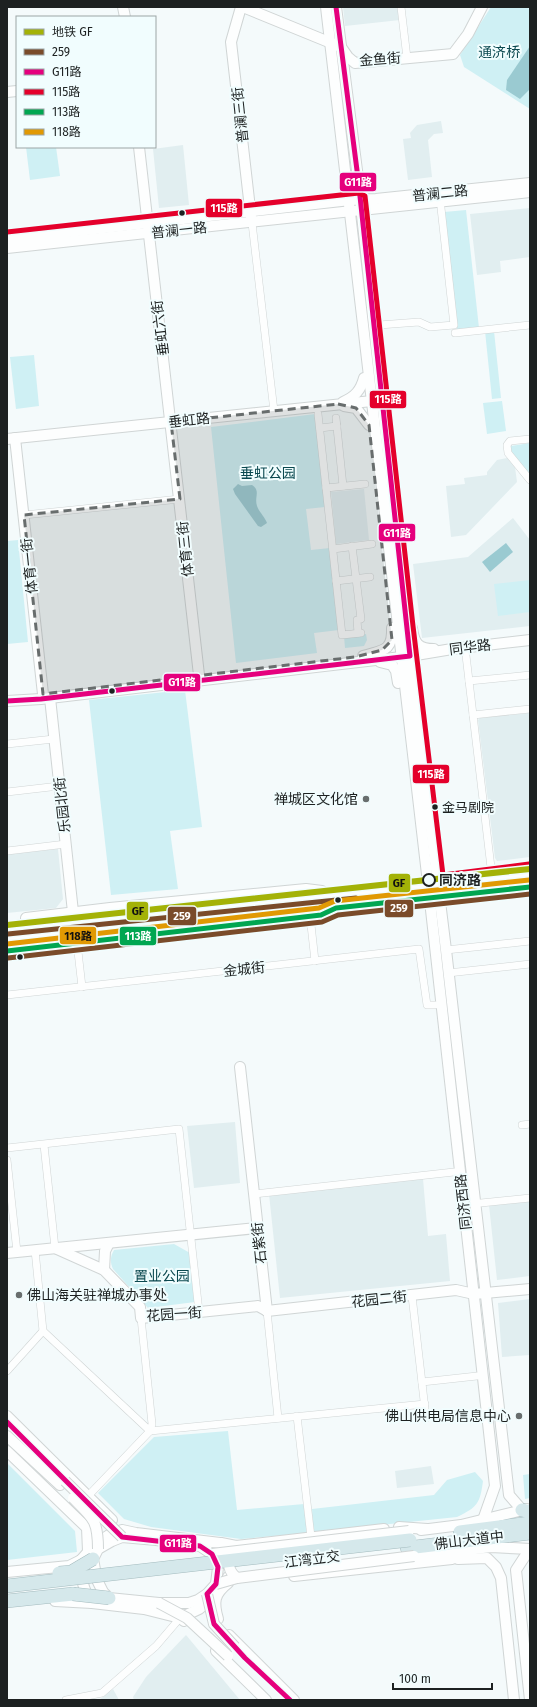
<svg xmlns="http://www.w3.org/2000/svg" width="537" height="1707" font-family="'Fira Sans','Noto Sans SC',sans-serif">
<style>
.built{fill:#e1eef0}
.green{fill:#cff0f4}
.water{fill:#9acad1}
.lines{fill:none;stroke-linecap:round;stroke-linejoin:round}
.street-casing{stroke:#d0d5d5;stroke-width:8}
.secondary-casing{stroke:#d0d5d5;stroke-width:12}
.highway-casing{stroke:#a4bbbe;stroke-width:14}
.street{stroke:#fdfefe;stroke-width:7}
.secondary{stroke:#fdfefe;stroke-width:10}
.highway{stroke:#d5e8eb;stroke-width:13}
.secondary-bridge-casing{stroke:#d0d5d5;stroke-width:12;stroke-linecap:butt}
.highway-bridge-casing{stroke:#a4bbbe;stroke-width:14;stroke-linecap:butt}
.secondary-bridge{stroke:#fdfefe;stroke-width:10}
.highway-bridge{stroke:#d5e8eb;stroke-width:13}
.bus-1-casing{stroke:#f1fdfe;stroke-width:8}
.bus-2-casing{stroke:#f1fdfe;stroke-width:8}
.bus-3-casing{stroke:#f1fdfe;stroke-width:8}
.bus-4-casing{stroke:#f1fdfe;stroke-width:8}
.bus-5-casing{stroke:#f1fdfe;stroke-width:8}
.bus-1{stroke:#7a4b2a;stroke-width:5}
.bus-2{stroke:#e5007d;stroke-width:5}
.bus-3{stroke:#e4002b;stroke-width:5}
.bus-4{stroke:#00a651;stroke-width:5}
.bus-5{stroke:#e19903;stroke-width:5}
.metro-1-casing{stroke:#f1fdfe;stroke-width:9}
.metro-1{stroke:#a3b207;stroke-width:6}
.marked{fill:#686d6d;fill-opacity:0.2;stroke:#686d6d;stroke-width:3;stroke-dasharray:8 5;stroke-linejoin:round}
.bus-dot{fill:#1d2121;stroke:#f1fdfe;stroke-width:1.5}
.poi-dot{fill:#686d6d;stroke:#f1fdfe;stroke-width:1.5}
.stop-dot{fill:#f1fdfe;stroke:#1d2121;stroke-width:2}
.labels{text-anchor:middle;stroke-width:4;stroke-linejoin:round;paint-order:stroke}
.bus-label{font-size:13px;fill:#1d2121;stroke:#f1fdfe;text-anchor:start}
.park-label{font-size:14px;fill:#0a484f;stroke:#f1fdfe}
.street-label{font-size:14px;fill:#1d2121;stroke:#f1fdfe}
.poi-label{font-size:14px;fill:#1d2121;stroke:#f1fdfe;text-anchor:end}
.stop-label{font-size:14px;font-weight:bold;fill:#1d2121;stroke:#f1fdfe;text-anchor:start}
.line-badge{stroke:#f1fdfe;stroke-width:1.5}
.badge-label{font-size:11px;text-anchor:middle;font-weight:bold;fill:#fff}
.pale-badge-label{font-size:11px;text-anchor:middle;font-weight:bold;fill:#111}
</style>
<rect width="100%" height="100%" fill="#f4fafb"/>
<g class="built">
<path d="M343 7H399L400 20 345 26Z"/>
<path d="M441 121 443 133 434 134 428 140 432 177 408 180 403 139 411 138 410 133 417 125Z"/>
<path d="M183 145 189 205 159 208 153 149Z"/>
<path d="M530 208V257L500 261 501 272 477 275 470 214Z"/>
<path d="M507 458 515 467 517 482 466 535 451 537 446 486 465 484 464 478 487 475V472L497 460Z"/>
<path d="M364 489 369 540 336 544 331 492Z"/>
<path d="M513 518 530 540V626L422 638 413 564 468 557Z"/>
<path d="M530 713V857L497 861 495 858 478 720 480 718Z"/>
<path d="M58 849 63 899 56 908 7 913V854Z"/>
<path d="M235 1122 240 1183 194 1188 187 1126Z"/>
<path d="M423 1179 428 1236 446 1234 450 1281 280 1298 269 1194Z"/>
<path d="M530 1200V1276L497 1280 489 1205Z"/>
<path d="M530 1299V1355L502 1357 498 1303Z"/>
<path d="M431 1466 434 1484 397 1488 395 1471Z"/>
<path d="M186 1635 240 1700H134L133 1697 146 1677Z"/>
<path d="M113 1689 119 1700H99Z"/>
</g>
<g class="green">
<path d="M491 7H528L530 11V109L464 67 460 55Z"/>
<path d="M26 147H56L60 176 30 180Z"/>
<path d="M466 210 479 328 457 331 444 212Z"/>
<path d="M485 331H494L501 398 492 399Z"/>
<path d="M34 355 39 406 16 409 10 357Z"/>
<path d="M502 401 506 431 487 434 483 403Z"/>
<path d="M315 414 325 507 306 509 311 550 330 548 339 630 314 633 317 653 236 663 211 427Z"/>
<path d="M530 443V476L510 452V448L511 446Z"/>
<path d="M18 540 28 642 7 644V541Z"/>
<path d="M530 580V612L498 616 494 584Z"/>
<path d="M366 634 367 640 364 646 345 648 344 636Z"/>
<path d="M185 690 202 827 170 831 178 889 111 895 89 700Z"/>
<path d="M174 1244 190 1253 195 1302 148 1308 113 1269C110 1262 110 1257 114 1250Z"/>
<path d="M228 1431 237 1510 304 1504 307 1533 241 1539 151 1527 124 1519 98 1493 154 1437Z"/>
<path d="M7 1463 75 1531 77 1552 7 1560Z"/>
<path d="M475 1472 483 1481C480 1503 478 1507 457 1517L313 1532 312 1509 434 1495 447 1480Z"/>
<path d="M530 1474V1498L525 1499 523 1475Z"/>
</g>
<g class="water">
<path d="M530 46V89L520 99 506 90 507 80Z"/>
<path d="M238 484 242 486 252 485C261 491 254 497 257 506 259 512 265 517 267 523L261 527 258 526 235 494 233 489Z"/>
<path d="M506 543 513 552 490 572 482 562Z"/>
</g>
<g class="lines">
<defs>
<g id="street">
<path d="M401 7 407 58"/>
<path d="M252 223 274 411"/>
<path d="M379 325 419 322 430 327 454 325 441 208"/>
<path d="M455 333 530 325"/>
<path d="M318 414 342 635 361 633"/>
<path d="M336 418 343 486"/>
<path d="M320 428 337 426"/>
<path d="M530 439 510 441 507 445 508 453 530 480"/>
<path d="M326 488 365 484"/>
<path d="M24 515 180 499"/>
<path d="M352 546 361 619 357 620 358 633"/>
<path d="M333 549 372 544"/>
<path d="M336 581 370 577"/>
<path d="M465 647 492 876"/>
<path d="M469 681 530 675"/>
<path d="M473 715 530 709"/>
<path d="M7 744 54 739"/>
<path d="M7 792 59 786"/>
<path d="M7 851 66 844"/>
<path d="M310 916 315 961"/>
<path d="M77 943 82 987"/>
<path d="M446 950 530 941"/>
<path d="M448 973 530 964"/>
<path d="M7 995 419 949 427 1005H435"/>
<path d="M522 1125 530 1124"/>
<path d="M44 1145 55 1248"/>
<path d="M7 1148 179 1129 199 1312"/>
<path d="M7 1160 17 1252"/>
<path d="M254 1194 454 1172"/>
<path d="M481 1203 530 1198"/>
<path d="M35 1250 43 1331 150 1431"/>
<path d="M412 1296 426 1418"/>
<path d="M267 1311 278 1418"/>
<path d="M141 1318 152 1424 150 1431"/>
<path d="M7 1371 43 1331"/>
<path d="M422 1382 477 1376"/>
<path d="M297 1416 311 1537"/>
<path d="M88 1496 150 1431 425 1404"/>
<path d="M66 1700 102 1693 156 1646 180 1618"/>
</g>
<g id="secondary">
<path d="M123 7 125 17"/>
<path d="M241 7 231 42 251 217"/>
<path d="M243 7 341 47 348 57 355 63 453 54 468 34 482 7"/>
<path d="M326 7 428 883 495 1486 483 1520"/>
<path d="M336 7 358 178 409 650 446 950 509 1495 522 1510"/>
<path d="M7 92 17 91"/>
<path d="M139 147 199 675"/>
<path d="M7 239 350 200 376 199 530 183"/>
<path d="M7 248 530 192"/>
<path d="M343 402C355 397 361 390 364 378"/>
<path d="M344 406 356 408 369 425"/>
<path d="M15 438 43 694"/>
<path d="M7 439 372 401"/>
<path d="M412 628C414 643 418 649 434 649"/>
<path d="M363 656C382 650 393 652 392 628"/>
<path d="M380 662 392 665 396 671 398 683"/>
<path d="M50 698 73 912"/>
<path d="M7 701 41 699 410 656 452 649 530 640"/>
<path d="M26 918 110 908 306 889 322 891"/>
<path d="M7 927 530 872"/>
<path d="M7 942 439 897 530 886"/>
<path d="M7 951 263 922"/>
<path d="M240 1067 267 1311"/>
<path d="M57 1249 104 1270 140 1307 141 1318 258 1306 267 1311"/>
<path d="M7 1253 257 1228"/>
<path d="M104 1270 105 1251 109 1243"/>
<path d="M267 1311 456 1290 474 1294 530 1289"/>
<path d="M7 1416 112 1520"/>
<path d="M7 1436 60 1485"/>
<path d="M7 1451 87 1528 88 1551"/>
<path d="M399 1527 427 1529"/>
<path d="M421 1530 461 1525 527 1509"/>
<path d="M122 1537 156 1540 200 1546 212 1554 218 1567 216 1584 207 1594 198 1600 189 1603H159L109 1598 103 1592 97 1580 93 1559 98 1549 112 1541Z"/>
<path d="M221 1543 236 1546 384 1529"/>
<path d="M529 1550 516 1570 530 1700"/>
<path d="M414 1556 491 1547 530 1549"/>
<path d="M458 1559 487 1558 496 1567 501 1578 514 1700"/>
<path d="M7 1572 69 1566 81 1560"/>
<path d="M294 1576 452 1559 474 1549"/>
<path d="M55 1601 92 1603 144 1609 180 1618 184 1621"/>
<path d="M92 1603C82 1588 81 1578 81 1560L95 1544 109 1535 122 1530 136 1533 220 1543 227 1548 228 1561"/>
<path d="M180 1618 199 1609 214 1597"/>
<path d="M218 1619C213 1602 214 1594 228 1583V1577"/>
<path d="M229 1635 294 1700"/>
<path d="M216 1651 266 1700"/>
</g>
<g id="highway">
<path d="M522 1510 530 1512"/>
<path d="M460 1532 530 1523"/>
<path d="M407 1548 530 1533"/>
<path d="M7 1601 73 1594"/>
</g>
</defs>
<use href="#street" class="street-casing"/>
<use href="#secondary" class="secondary-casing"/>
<use href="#highway" class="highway-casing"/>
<use href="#street" class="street"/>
<use href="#secondary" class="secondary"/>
<use href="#highway" class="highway"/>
<defs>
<g id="secondary-bridge">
<path d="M65 1481 122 1537"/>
<path d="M73 1498C93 1518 98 1520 98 1549"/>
<path d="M212 1554 409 1531"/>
<path d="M232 1554C226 1562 229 1572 237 1578"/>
<path d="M216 1584 237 1578 414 1556"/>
<path d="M207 1594 214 1624 235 1647"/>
<path d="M159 1603 187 1618 228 1656"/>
</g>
<g id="highway-bridge">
<path d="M59 1573 71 1572 93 1559"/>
<path d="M7 1586 410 1540"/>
<path d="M73 1594 109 1598"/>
</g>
</defs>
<use href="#secondary-bridge" class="secondary-bridge-casing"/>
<use href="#highway-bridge" class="highway-bridge-casing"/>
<use href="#secondary-bridge" class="secondary-bridge"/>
<use href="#highway-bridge" class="highway-bridge"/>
<defs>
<g id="bus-1">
<path d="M8 934 356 898"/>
<path d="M8 958 322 922 338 915 530 894"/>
</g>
<g id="bus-2">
<path d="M7 701 41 699 410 656 358 178 336 7"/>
<path d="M7 1422 122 1537 200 1546 212 1554 218 1567 216 1584 207 1594 214 1624 245 1658 290 1700"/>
</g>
<path id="bus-3" d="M7 232 359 193 365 196 413 626 443 875 529 864"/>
<path id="bus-4" d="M7 951 321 915 336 908 530 887"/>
<path id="bus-5" d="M7 944 319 908 335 901 529 880"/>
</defs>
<use href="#bus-1" class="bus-1-casing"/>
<use href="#bus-2" class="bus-2-casing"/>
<use href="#bus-3" class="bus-3-casing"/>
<use href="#bus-4" class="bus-4-casing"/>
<use href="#bus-5" class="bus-5-casing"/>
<use href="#bus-1" class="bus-1"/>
<use href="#bus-2" class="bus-2"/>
<use href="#bus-3" class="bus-3"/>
<use href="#bus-4" class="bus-4"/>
<use href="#bus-5" class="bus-5"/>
<defs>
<path id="metro-1" d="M7 925 530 869"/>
</defs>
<use href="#metro-1" class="metro-1-casing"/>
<use href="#metro-1" class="metro-1"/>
</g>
<path class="marked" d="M338 404 356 408 369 425 392 640 382 650 355 657 43 694 24 515 180 499 171 422Z"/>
<g class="bus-dot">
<circle cx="182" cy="213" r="3.5"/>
<circle cx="112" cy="691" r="3.5"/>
<circle cx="435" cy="807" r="3.5"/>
<circle cx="338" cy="900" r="3.5"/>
<circle cx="20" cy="957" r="3.5"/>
</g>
<g class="poi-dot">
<circle cx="366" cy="799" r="4"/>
<circle cx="19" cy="1295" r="4"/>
<circle cx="519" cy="1416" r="4"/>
</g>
<circle class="stop-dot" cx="429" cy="880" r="6"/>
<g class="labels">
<g class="bus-label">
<text x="442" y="812">金马剧院</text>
</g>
<g class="park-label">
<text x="499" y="57">通济桥</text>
<text x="268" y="478">垂虹公园</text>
<text x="162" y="1281">置业公园</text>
</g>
<g class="street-label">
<text transform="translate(380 59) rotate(-4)" y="5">金鱼街</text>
<text transform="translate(240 115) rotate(-96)" y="5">普澜三街</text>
<text transform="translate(440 193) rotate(-6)" y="5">普澜二路</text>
<text transform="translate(179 230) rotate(-6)" y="5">普澜一路</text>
<text transform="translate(160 328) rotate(-97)" y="5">垂虹六街</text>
<text transform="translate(189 420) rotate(-6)" y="5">垂虹路</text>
<text transform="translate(185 549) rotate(-96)" y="5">体育三街</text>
<text transform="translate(29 566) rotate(-96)" y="5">体育一街</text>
<text transform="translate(470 647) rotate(-7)" y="5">同华路</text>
<text transform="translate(62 805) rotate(-96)" y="5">乐园北街</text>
<text transform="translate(244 969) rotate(-6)" y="5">金城街</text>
<text transform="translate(463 1202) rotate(-96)" y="5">同济西路</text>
<text transform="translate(259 1243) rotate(-96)" y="5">石紫街</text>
<text transform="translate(379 1299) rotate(-6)" y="5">花园二街</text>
<text transform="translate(174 1314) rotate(-4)" y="5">花园一街</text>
<text transform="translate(469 1540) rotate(-7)" y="5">佛山大道中</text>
<text transform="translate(312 1559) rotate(-7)" y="5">江湾立交</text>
</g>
<g class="poi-label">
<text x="358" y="804">禅城区文化馆</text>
<text x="27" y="1300" text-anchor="start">佛山海关驻禅城办事处</text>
<text x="511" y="1421">佛山供电局信息中心</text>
</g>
<g class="stop-label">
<text x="439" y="885">同济路</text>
</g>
</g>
<g class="line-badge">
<rect x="339" y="172" width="38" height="20" rx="4" fill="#e5007d"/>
<rect x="205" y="198" width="38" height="20" rx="4" fill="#e4002b"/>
<rect x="369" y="390" width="38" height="19" rx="4" fill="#e4002b"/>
<rect x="378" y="523" width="38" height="19" rx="4" fill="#e5007d"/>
<rect x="163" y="673" width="38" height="19" rx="4" fill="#e5007d"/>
<rect x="412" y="764" width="38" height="20" rx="4" fill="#e4002b"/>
<rect x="388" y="873" width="23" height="20" rx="4" fill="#a3b207"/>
<rect x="384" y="899" width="30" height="19" rx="4" fill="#7a4b2a"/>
<rect x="126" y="901" width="23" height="20" rx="4" fill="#a3b207"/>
<rect x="167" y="906" width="30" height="20" rx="4" fill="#7a4b2a"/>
<rect x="59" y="926" width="38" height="19" rx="4" fill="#e19903"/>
<rect x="119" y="926" width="38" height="20" rx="4" fill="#00a651"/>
<rect x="159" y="1534" width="38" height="19" rx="4" fill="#e5007d"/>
</g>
<g class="badge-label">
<text x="358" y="186">G11路</text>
<text x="224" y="212">115路</text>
<text x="388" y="403">115路</text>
<text x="397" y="537">G11路</text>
<text x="182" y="686">G11路</text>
<text x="431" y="778">115路</text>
<text x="399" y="912">259</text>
<text x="182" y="920">259</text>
<text x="138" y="940">113路</text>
<text x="178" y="1547">G11路</text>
</g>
<g class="pale-badge-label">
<text x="399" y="887">GF</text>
<text x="138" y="915">GF</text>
<text x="78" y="940">118路</text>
</g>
<rect width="537" height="1707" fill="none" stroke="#1d2121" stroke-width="16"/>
<rect x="16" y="16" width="140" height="132" fill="#f1fdfe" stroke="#9ca5a6"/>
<rect x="24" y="29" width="20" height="6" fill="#a3b207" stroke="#9ca5a6"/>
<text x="52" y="36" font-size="12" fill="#1d2121">地铁 GF</text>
<rect x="24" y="49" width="20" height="6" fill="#7a4b2a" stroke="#9ca5a6"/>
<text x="52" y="56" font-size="12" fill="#1d2121">259</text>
<rect x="24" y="69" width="20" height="6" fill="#e5007d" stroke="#9ca5a6"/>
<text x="52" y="76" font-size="12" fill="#1d2121">G11路</text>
<rect x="24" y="89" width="20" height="6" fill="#e4002b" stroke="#9ca5a6"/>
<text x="52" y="96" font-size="12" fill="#1d2121">115路</text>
<rect x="24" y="109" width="20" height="6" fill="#00a651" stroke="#9ca5a6"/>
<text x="52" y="116" font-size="12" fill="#1d2121">113路</text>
<rect x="24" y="129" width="20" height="6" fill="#e19903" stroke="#9ca5a6"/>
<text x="52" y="136" font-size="12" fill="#1d2121">118路</text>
<path d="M393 1683v6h99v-6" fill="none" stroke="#1d2121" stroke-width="2"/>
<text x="399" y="1683" font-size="12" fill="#1d2121" stroke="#f1fdfe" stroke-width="3" paint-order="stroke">100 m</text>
</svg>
